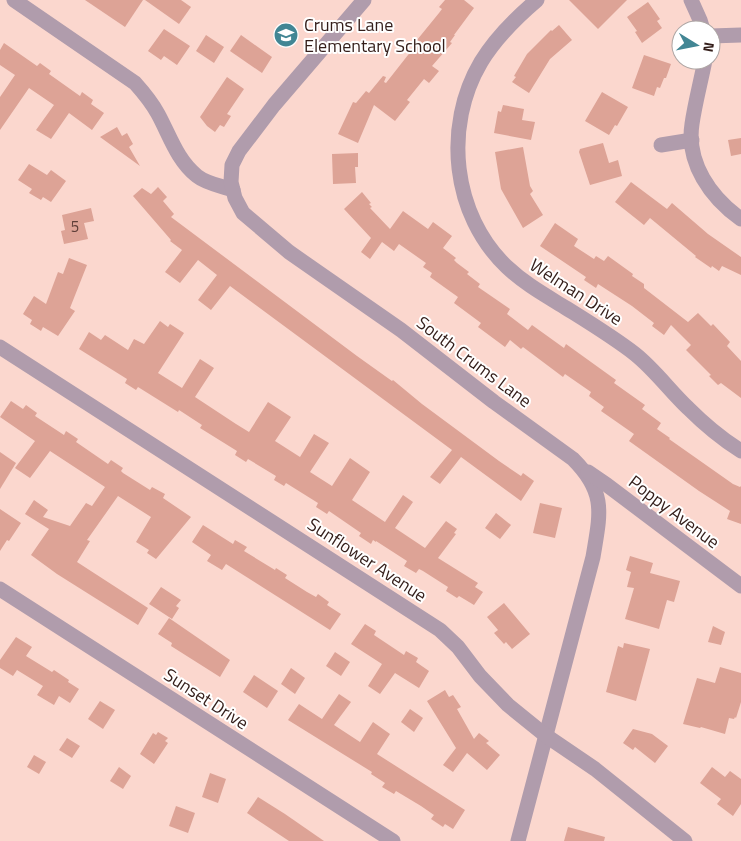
<svg xmlns="http://www.w3.org/2000/svg" width="741" height="841" font-family="'Titillium Web',sans-serif">
<style>
.building{fill:#dda396}
.lines{fill:none;stroke-linecap:round;stroke-linejoin:round}
.minor{stroke:#b09cac;stroke-width:15}
.labels{text-anchor:middle;stroke-width:4;stroke-linejoin:round;paint-order:stroke}
.number-label{font-size:15px;fill:#5e3e38}
.poi-label{font-size:18px;fill:#331d19;stroke:#fff;text-anchor:start}
.street-label{font-size:18px;fill:#331d19;stroke:#fff}
</style>
<rect width="100%" height="100%" fill="#fbd7ce"/>
<g class="building">
<path d="M85 0H143L125 27Z"/>
<path d="M145 0H181L191 7 179 24Z"/>
<path d="M445 0H464L474 8 454 35H455L450 42 452 43 432 66 439 71 429 83 424 79 407 100 410 102 395 121 374 105 358 143 338 134 353 102 356 103 366 91 369 93 383 76 386 77 384 82 386 83 419 41 417 40 439 13 442 9 439 7Z"/>
<path d="M569 0H627L598 29Z"/>
<path d="M648 2 660 19 657 21 662 28 642 43 635 32 637 31 627 17Z"/>
<path d="M559 25 572 40 550 59 529 93 512 82 516 77 514 76 527 54 551 30 552 31Z"/>
<path d="M164 29 190 46 177 65 164 56 161 60 148 51Z"/>
<path d="M206 35 224 47 214 63 196 51Z"/>
<path d="M241 35 272 57 262 73 230 51Z"/>
<path d="M4 43 37 66 40 63 51 71 49 74 80 96 82 92 93 100 91 104 104 113 92 130 69 113 51 139 36 130 54 105 29 88 0 130V97L15 75 0 65V50Z"/>
<path d="M644 55 671 64 666 78H664L660 88 657 87 654 96 632 88Z"/>
<path d="M227 77 244 89 227 114 231 116 224 127 220 125 215 132 207 126 200 117Z"/>
<path d="M602 92 628 107 617 126 615 125 609 135 585 121Z"/>
<path d="M503 105 524 109 522 120 535 122 531 140 494 133 498 111 501 112Z"/>
<path d="M117 127 122 136 127 133 133 144 129 147 140 166 100 137Z"/>
<path d="M741 138V154L731 156 728 140Z"/>
<path d="M603 143 609 163 618 160 622 176 590 185 579 152 580 149Z"/>
<path d="M523 147 530 186 533 191 530 194 543 215 523 228 501 189 495 152Z"/>
<path d="M358 153V167H355L356 183 333 184 332 154Z"/>
<path d="M29 164 47 175 51 170 66 181 51 202 43 197 41 200 29 193 32 189 18 180Z"/>
<path d="M631 182 667 209 672 203 708 234 741 257V275L722 266 719 271 712 266 711 268 695 257 696 256 650 218 644 225 615 202Z"/>
<path d="M158 187 167 197 163 201 174 214 171 217 357 356 392 381 393 380 422 404 499 461 521 476 523 473 534 481 521 501 461 457 440 484 430 477 452 450 230 286 211 310 198 300 217 275 198 260 180 283 165 272 182 250 170 241 171 240 133 196 142 188 151 194Z"/>
<path d="M362 192 371 203 369 204 372 207 370 208 390 229 403 211 428 229 433 222 452 236 443 248 456 258 454 260 457 263 469 272 467 274 480 284 478 287 510 309 507 314 528 330 532 325 564 348 566 344 616 380 614 383 645 405 642 409 661 423 657 429 670 438 669 439 733 484 740 487 741 486V524L727 519 730 511 699 491 629 441 634 434 601 411 604 407 589 396 591 392 565 374 563 377 523 347 521 349 510 340 505 347 478 327 481 323 454 303 458 297 430 277 432 273 423 267 426 263 399 244 394 251 382 242 370 259 361 252 371 238 344 209Z"/>
<path d="M91 208 94 221 84 223 88 239 64 244 61 231 65 230 62 215Z"/>
<path d="M555 223 578 239 574 246 594 259 596 256 604 261 608 256 633 274 632 276 644 284V288L688 322 698 313 711 326 713 324 730 342 727 346 741 361V398L721 383 718 385 709 376 711 375 686 350 691 345 671 325 664 335 652 326 654 323 632 306 598 284 596 288 584 280 586 277 540 246Z"/>
<path d="M69 258 87 265 70 308 75 311 58 336 43 327 41 331 30 324 32 320 23 314 34 296 46 304 58 272 63 274Z"/>
<path d="M160 321 168 327 170 324 184 333 158 373 182 388 200 359 214 368 195 397 236 424 249 432 268 402 291 417 275 441 300 457 314 434 329 443 310 472 332 486 350 458 370 472 352 500 385 522 403 495 413 502 395 528 425 548 446 521 457 529 454 533 456 534 438 558 478 583 475 587 483 592 474 605 459 596 457 598 446 591 448 587 423 571 419 569 416 573 404 566 407 561 376 541V542L373 540 371 544 359 536 361 533 329 511 327 514 316 507 318 503 286 483 284 486 274 480 276 476 248 459 246 462 235 455 237 451 200 428 202 425 179 410 178 412 138 387 136 390 125 383 127 379 79 349 89 332 101 340 105 335 128 350 134 339 144 344Z"/>
<path d="M11 401 23 409 26 405 37 413 35 416 64 435 66 431 78 439 76 442 108 464 111 460 123 468 121 471 123 473 150 490 152 487 165 494 163 498 191 517 156 559 147 553 149 550 136 542 151 517 118 496 87 540 90 541 77 562 148 608 138 625 57 574 31 555 49 529 25 514 34 500 48 510 43 517 70 526 86 503 92 506 105 487 50 451 30 478 15 468 35 441 0 417Z"/>
<path d="M0 452 16 463 0 489Z"/>
<path d="M540 503 562 508 555 538 533 533Z"/>
<path d="M0 509 21 523 9 541 7 540 0 551Z"/>
<path d="M496 513 511 525 500 539 485 528Z"/>
<path d="M203 525 233 544 235 540 247 547 244 551 275 570 276 568 287 575 285 578 307 592 316 597 318 594 329 602 327 605 341 614 330 630 226 564 222 570 207 561 211 555 192 542Z"/>
<path d="M630 556 653 563 650 573 680 581 674 602 667 600 659 629 625 619 634 588 627 587 631 572 626 570Z"/>
<path d="M161 587 181 600 176 606 179 608 172 619 149 604Z"/>
<path d="M504 603 530 634 512 649 506 642 504 644 494 633 498 630 487 617Z"/>
<path d="M169 618 230 660 220 677 171 646 172 643 158 634Z"/>
<path d="M365 624 376 631 374 635 404 655 406 651 418 658 416 662 429 671 419 688 395 673 380 694 368 686 382 664 351 644Z"/>
<path d="M713 626 725 632 721 645 708 642Z"/>
<path d="M16 637 32 647 26 656 52 672 54 670 69 680 68 682 79 689 70 703 59 696 54 705 37 695 43 686 17 670 13 676 0 668V660Z"/>
<path d="M624 643 650 649 636 701 606 692 618 646 623 648Z"/>
<path d="M335 652 350 662 341 676 326 666Z"/>
<path d="M720 667 741 673V702L736 718 735 717 734 719 729 718 725 734 701 727 700 728 683 724 697 678 715 683Z"/>
<path d="M291 668 305 678 295 694 281 684Z"/>
<path d="M254 675 278 691 267 708 243 692Z"/>
<path d="M445 690 449 697 453 695 461 707 457 709 474 739 479 733 489 741 486 743 500 755 487 770 467 753 453 772 443 765 456 748 427 701Z"/>
<path d="M339 694 351 702 334 725 360 742 373 722 390 734 377 754 465 810 453 829 445 824 443 827 431 819 434 815 421 806 396 791 394 794 382 787 385 783 371 774 372 772 288 720 299 704 322 719Z"/>
<path d="M100 701 115 710 103 729 88 719Z"/>
<path d="M410 709 423 718 414 732 401 722Z"/>
<path d="M633 729 652 734 668 746 655 763 635 747 633 750 623 743Z"/>
<path d="M158 732 168 738 165 741 168 743 154 764 140 754 153 733 156 735Z"/>
<path d="M67 738 80 746 72 758 59 750Z"/>
<path d="M34 755 46 762 39 774 27 767Z"/>
<path d="M119 767 131 776 123 789 110 781Z"/>
<path d="M712 767 725 777 730 771 741 779V804L733 816 717 804 721 799 700 783Z"/>
<path d="M210 773 226 779 218 803 202 797Z"/>
<path d="M258 797 285 814 324 841H289L247 813Z"/>
<path d="M176 806 195 813 188 833 169 826Z"/>
<path d="M568 827 605 837 604 841H564Z"/>
</g>
<g class="lines">
<g class="minor">
<path d="M14 0 135 83C144 93 152 103 158 114 170 136 177 160 197 176 207 184 222 186 233 190"/>
<path d="M364 0 274 105 239 151 232 165 231 182 235 198 243 213 289 252 401 330 494 402 573 459C607 493 600 514 593 557L518 841"/>
<path d="M537 0C517 17 495 39 481 62 443 126 452 215 507 267 525 284 545 295 566 308 590 323 613 337 635 354 655 370 670 391 688 408 704 424 722 439 741 451"/>
<path d="M691 0 700 20 703 30"/>
<path d="M711 36 741 35"/>
<path d="M705 60C701 81 695 103 692 124 686 163 711 198 741 219"/>
<path d="M661 145 692 140"/>
<path d="M0 347 440 630 458 647 480 676 508 705 545 735 595 769 685 841"/>
<path d="M588 472 607 485 741 586"/>
<path d="M0 589 393 841"/>
</g>
</g>
<defs>
<symbol id="school-disc" viewBox="-11 -11 22 22"><circle r="9.5" fill="#428694" stroke="#fff"/><path d="M0-5L7-2L0 1L-7-2ZM-4 1L0 2.5L4 1V4Q0 6-4 4Z" fill="#fff"/></symbol>
</defs>
<g fill-rule="evenodd">
<use href="#school-disc" x="272" y="21" width="28" height="28"/>
</g>
<g class="labels">
<g class="number-label">
<text x="75" y="232">5</text>
</g>
<g class="poi-label">
<text x="304" y="31">Crums Lane<tspan x="304" dy="21">Elementary School</tspan></text>
</g>
<g class="street-label">
<text transform="translate(576 292) rotate(33)" y="6">Welman Drive</text>
<text transform="translate(474 362) rotate(37)" y="6">South Crums Lane</text>
<text transform="translate(674 512) rotate(37)" y="6">Poppy Avenue</text>
<text transform="translate(367 560) rotate(33)" y="6">Sunflower Avenue</text>
<text transform="translate(206 699) rotate(33)" y="6">Sunset Drive</text>
</g>
</g>
<g transform="translate(696 45) rotate(100)"><circle r="24" fill="#ffffff" stroke="#ada5a3"/>
<path d="M0-4L9 19L0 12L-9 19Z" fill="#428694"/>
<text y="-8" font-size="14" font-weight="bold" text-anchor="middle" fill="#331d19">N</text>
</g>
</svg>
